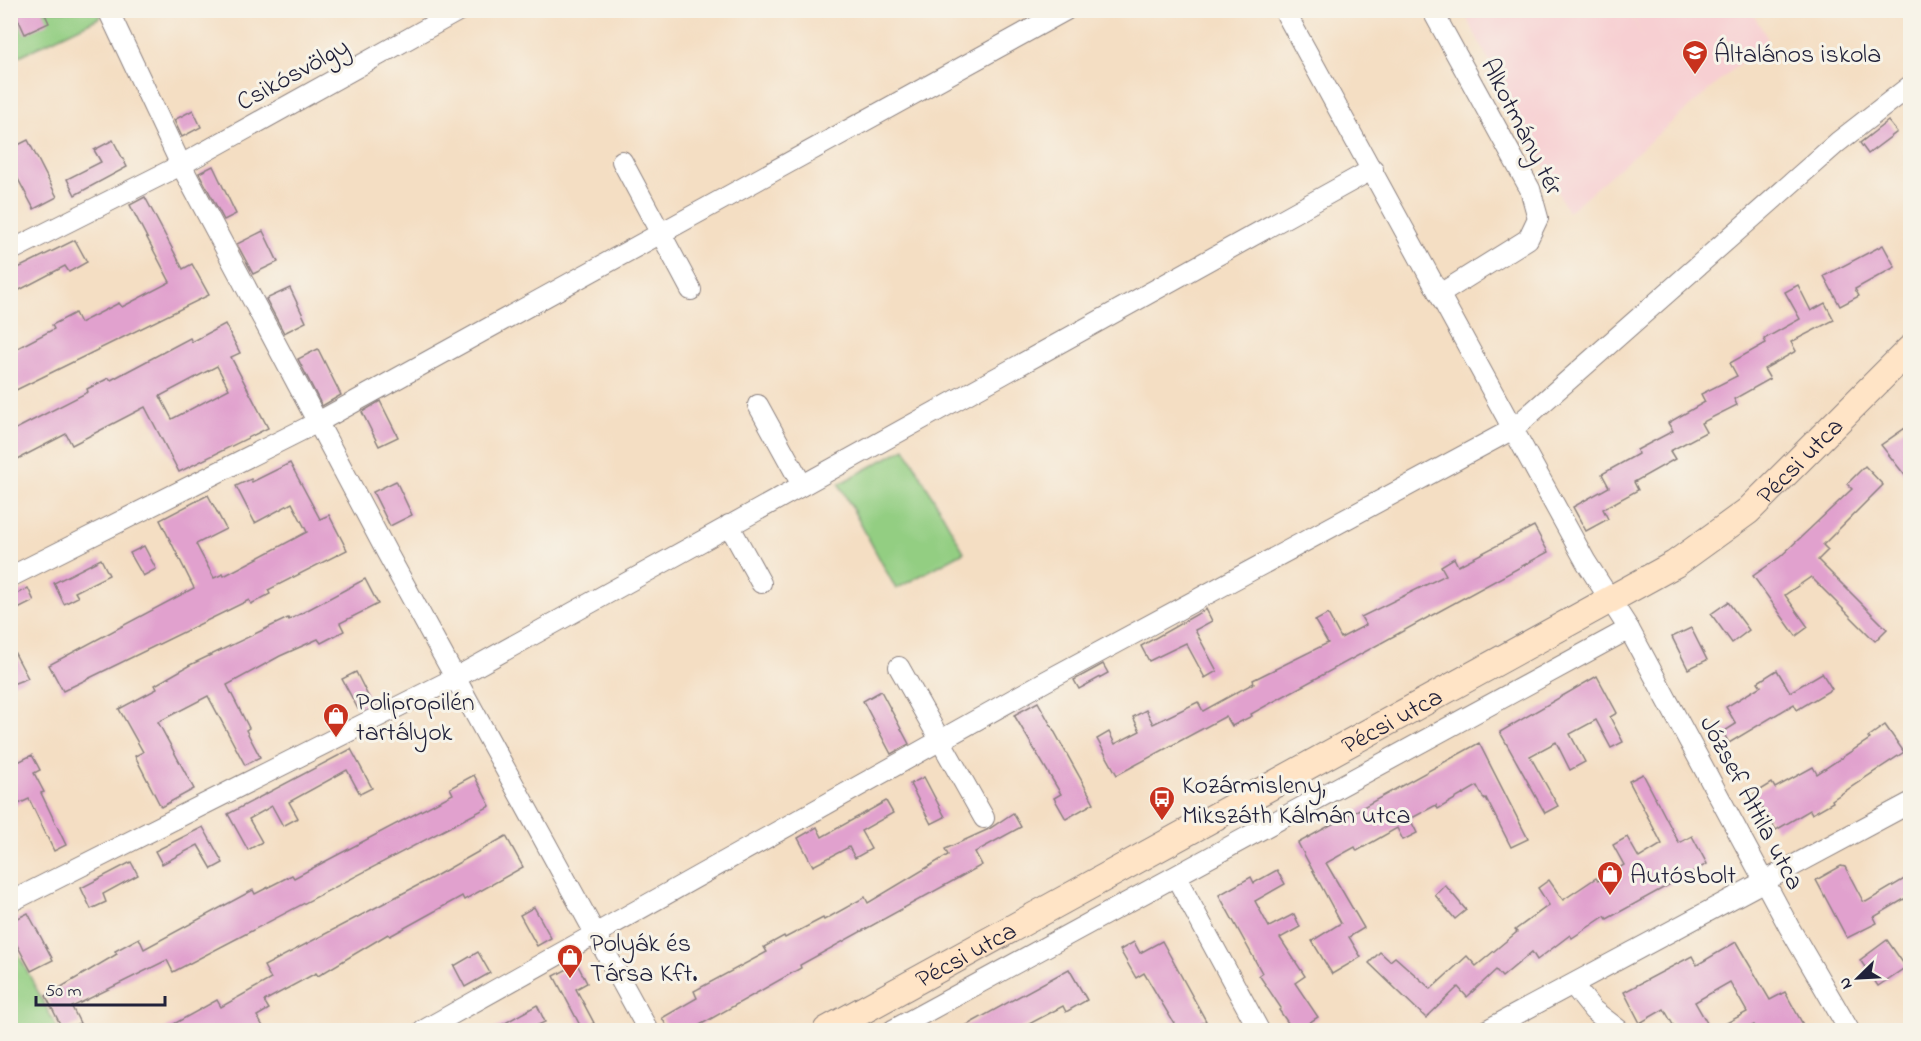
<svg xmlns="http://www.w3.org/2000/svg" width="1921" height="1041" font-family="'Indie Flower',sans-serif">
<style>
.built{fill:#f7cfd2}
.green{fill:#93ce82;stroke:#5a785e;stroke-width:1.5}
.building{fill:#e1a1ce;fill-rule:evenodd}
.lines{fill:none;stroke-linecap:round;stroke-linejoin:round}
.street-casing{stroke:#8b807f;stroke-width:22}
.secondary-casing{stroke:#8b807f;stroke-width:29}
.street{stroke:#fff;stroke-width:20}
.secondary{stroke:#ffe4c6;stroke-width:27}
.labels{text-anchor:middle;stroke-width:6;stroke-linejoin:round;paint-order:stroke}
.poi-label{font-size:26px;fill:#22223b;stroke:#f7f3e8;text-anchor:start}
.street-label{font-size:26px;fill:#22223b;stroke:#f7f3e8}
</style>
<rect width="100%" height="100%" fill="#f7f3e8"/>
<filter id="ink" filterUnits="userSpaceOnUse"><feTurbulence type="fractalNoise" baseFrequency=".0167" numOctaves="2"/><feDisplacementMap in="SourceGraphic" scale="12" xChannelSelector="R" yChannelSelector="G"/><feConvolveMatrix kernelMatrix="1 2 1 2 8 2 1 2 1" color-interpolation-filters="sRGB"/></filter>
<filter id="wash" filterUnits="userSpaceOnUse"><feTurbulence type="fractalNoise" baseFrequency=".008" numOctaves="4" result="noise"/><feDisplacementMap in="SourceGraphic" scale="24" xChannelSelector="R" yChannelSelector="G"/><feGaussianBlur stdDeviation="1.35" result="paint"/><feColorMatrix in="noise" values="0 0 0 0 0 0 0 0 0 0 0 0 0 0 0 0 0 1.4 0 .05"/><feComposite in="paint" operator="in"/></filter>
<g filter="url(#wash)">
<rect width="100%" height="100%" fill="#f4dec3"/>
<path class="built" d="M1463 11H1628L1645 41 1629 11H1751L1768 39 1568 212Z"/>
<g class="green">
<path d="M11 11H98L101 17 11 60Z"/>
<path d="M905 448 964 552 896 589 839 484Z"/>
<path d="M11 940 58 1030H11Z"/>
</g>
<g id="blocks">
<g class="building">
<path d="M14 10H43L49 23 25 34Z"/>
<path d="M193 110 201 127 182 137 174 120Z"/>
<path d="M1888 121 1897 132 1868 154 1860 143Z"/>
<path d="M28 140 57 197 34 209 10 164V149Z"/>
<path d="M113 140 127 167 75 195 67 179 101 162 94 150Z"/>
<path d="M213 166 236 214 224 220 199 173Z"/>
<path d="M145 197 183 269 192 264 209 295 10 393V352L54 329 52 325 75 313 80 323 119 303 122 307 170 282 130 205Z"/>
<path d="M263 231 278 262 253 274 237 244Z"/>
<path d="M75 240 87 262 69 272 65 266 10 295V272Z"/>
<path d="M1883 245 1895 267 1855 289 1859 296 1840 306 1824 276Z"/>
<path d="M1798 285 1811 311 1825 303 1834 320 1791 342 1796 351 1764 369 1770 379 1734 399 1737 405 1701 423 1706 432 1670 451 1675 459 1634 482 1638 490 1603 509 1608 519 1586 531 1573 507 1609 487 1602 474 1638 454 1637 450 1673 431 1668 423 1705 402 1701 394 1737 376 1730 363 1766 343 1764 339 1800 319 1785 292Z"/>
<path d="M290 288 306 322 284 333 266 299Z"/>
<path d="M225 324 240 353 231 357 268 428 179 472 145 407 72 445 66 434 10 463V432L88 392 87 389 109 378 111 380 190 338 192 342ZM217 366 229 389 172 419 160 396Z"/>
<path d="M318 349 341 395 322 406 298 359Z"/>
<path d="M380 401 398 437 379 446 362 412Z"/>
<path d="M1911 424V483L1881 445Z"/>
<path d="M290 463 320 519 329 515 347 550 268 590 270 594 251 604 249 600 63 691 49 665 194 588 160 520 208 495 226 529 196 544 214 578 223 574 224 576 307 532 292 503 255 523 236 486 251 479 252 482Z"/>
<path d="M1865 466 1883 485 1823 545 1828 550 1818 560 1887 629 1875 641 1811 577 1785 595 1808 627 1796 636 1753 576 1780 557 1852 489 1847 484Z"/>
<path d="M396 481 412 515 390 526 373 492Z"/>
<path d="M1534 526 1548 552 1251 714 1252 716 1232 726 1226 716 1117 775 1097 739 1109 732 1115 744 1140 731 1133 717 1146 710 1153 724 1198 702 1203 711 1254 683 1253 680 1328 643 1315 621 1328 614 1341 638 1366 625 1361 617 1446 575 1441 566 1454 558 1458 566Z"/>
<path d="M144 546 156 569 143 576 130 553Z"/>
<path d="M101 559 109 575 75 592 78 597 64 604 54 583Z"/>
<path d="M365 579 378 604 340 623 344 631 321 643 318 639 280 656 227 685 249 728 246 730 260 757 245 765 208 696 158 722 194 789 161 807 135 756 143 752 119 709 157 689 155 685 190 665 288 618 289 620Z"/>
<path d="M28 588 34 601 10 613V597Z"/>
<path d="M1728 602 1749 630 1732 643 1711 614Z"/>
<path d="M1206 609 1212 621 1195 630 1217 671 1205 678 1186 643 1149 661 1141 646Z"/>
<path d="M1691 628 1707 660 1688 669 1672 637Z"/>
<path d="M10 644 28 678 10 685Z"/>
<path d="M1103 664 1108 673 1079 689 1074 680Z"/>
<path d="M1777 670 1790 692 1822 673 1832 689 1797 710 1794 704 1729 743 1723 732 1736 724 1726 707 1761 686 1758 682Z"/>
<path d="M356 672 371 702 358 709 342 679Z"/>
<path d="M1597 676 1617 713 1610 717 1623 742 1611 748 1596 720 1570 734 1585 762 1570 770 1556 742 1530 756 1558 806 1545 813 1500 732Z"/>
<path d="M881 691 909 744 891 754 863 701Z"/>
<path d="M1038 702 1094 803 1066 819 1054 798 1061 794 1014 715Z"/>
<path d="M1885 725 1904 752 1832 800 1833 802 1812 814 1810 810 1776 830 1754 794 1772 783 1775 788 1813 767 1817 774 1870 739 1868 737Z"/>
<path d="M1479 743 1528 839 1511 847 1486 798 1484 799 1477 786 1438 809 1436 805 1410 819 1417 833 1403 840 1397 828 1357 851 1355 847 1326 863 1364 928 1349 937 1361 957 1332 974 1312 941 1341 923 1298 843Z"/>
<path d="M351 749 372 788 360 794 347 770 289 802 298 818 283 826 272 806 249 819 262 842 248 850 228 814Z"/>
<path d="M32 755 40 770 34 773 44 792 41 793 66 845 54 851 29 799 10 808V766Z"/>
<path d="M1643 774 1679 843 1692 836 1707 864 1607 919 1605 916 1572 938 1570 935 1537 960 1532 952 1502 977 1496 970 1467 997 1458 987 1426 1018 1369 963 1380 952 1390 961 1395 957 1431 989 1467 956 1476 966 1517 932 1515 930 1549 905 1538 888 1549 880 1563 900 1596 878 1598 881 1624 865 1613 845 1627 837 1639 858 1662 844 1629 781Z"/>
<path d="M474 775 490 806 173 972 167 960 72 1007 80 1023 63 1030 46 996 117 954 115 951 139 938 144 949 253 890 255 894 292 875 294 878 453 794 450 788Z"/>
<path d="M924 777 945 817 931 824 910 784Z"/>
<path d="M886 801 893 813 861 831 871 849 855 858 849 847 813 866 798 838 817 827 822 837Z"/>
<path d="M1013 813 1021 827 975 852 982 865 800 965 801 968 691 1030H669L662 1018 697 998 694 991 767 952 764 947 784 936 785 938 823 918 824 920 865 897 868 903 948 855 945 849 989 829Z"/>
<path d="M203 827 223 863 212 869 198 845 162 864 155 851Z"/>
<path d="M506 836 523 867 464 900 462 896 390 936 388 934 318 976 316 973 264 1001 269 1009 257 1016 265 1030H163L217 1000 221 1007 271 979 264 966 432 878Z"/>
<path d="M131 862 138 875 103 894 106 902 91 909 81 888Z"/>
<path d="M1841 866 1845 867 1863 901 1866 902 1911 875V895L1874 917 1877 923 1847 938 1816 880Z"/>
<path d="M1277 870 1285 884 1255 901 1269 927 1294 914 1300 927 1280 938 1305 976 1295 983 1318 1017 1298 1030H1293L1279 1010 1281 1008 1259 975 1262 973 1219 895 1251 877 1254 883Z"/>
<path d="M1445 885 1466 910 1455 919 1435 895Z"/>
<path d="M534 907 551 938 537 946 520 915Z"/>
<path d="M28 913 53 960 31 971 10 932V922Z"/>
<path d="M1887 940 1906 967 1878 986 1860 960Z"/>
<path d="M1162 941 1206 1021 1190 1030H1178L1144 973 1136 978 1120 950 1134 942 1140 953Z"/>
<path d="M1736 942 1770 1000 1785 992 1806 1030H1757L1754 1025 1744 1030H1714L1747 1012 1730 982 1695 1002 1711 1030H1676L1664 1009 1640 1023 1624 992 1692 956 1697 965Z"/>
<path d="M478 952 490 973 465 987 454 966Z"/>
<path d="M577 964 587 983 576 989 594 1023 582 1029 554 976Z"/>
<path d="M1069 969 1087 1000 1066 1012 1063 1006 1018 1030H958Z"/>
<path d="M537 1005 545 1022 527 1030H493Z"/>
</g>
</g>
</g>
<g filter="url(#ink)">
<use href="#blocks" fill-opacity="0" stroke="#8b807f" stroke-width="1.5"/>
<g class="lines">
<defs>
<g id="street">
<path d="M108 10 181 165 386 551 648 1030"/>
<path d="M1284 10 1513 429 1586 562 1629 629 1789 927 1849 1030"/>
<path d="M1432 10 1530 189 1538 218 1528 239 1440 294"/>
<path d="M622 161 691 290"/>
<path d="M10 251 181 165 460 10"/>
<path d="M758 405 802 485"/>
<path d="M729 525 761 583"/>
<path d="M10 577 318 422 1066 10"/>
<path d="M899 667 984 818"/>
<path d="M1176 877 1259 1030"/>
<path d="M10 902 455 678 1373 169"/>
<path d="M1573 985 1593 1010 1619 1030"/>
<path d="M424 1030 1046 681 1513 429 1838 142 1910 86"/>
<path d="M893 1030 1629 629"/>
<path d="M1487 1030 1910 803"/>
</g>
<g id="secondary">
<path id="s1" d="M827 1030 1675 564 1748 511 1910 349"/>
</g>
</defs>
<use href="#street" class="street-casing"/>
<use href="#secondary" class="secondary-casing"/>
<use href="#street" class="street"/>
<use href="#secondary" class="secondary"/>
</g>
</g>
<defs>
<symbol id="school-pin" viewBox="-11 -11 22 30"><path d="M0 17L-7.5 6A9.5 9.5 0 1 1 7.5 6Z" fill="#c8321e" stroke="#f7f3e8"/><path d="M0-5L7-2L0 1L-7-2ZM-4 1L0 2.5L4 1V4Q0 6-4 4Z" fill="#fff"/></symbol>
<symbol id="shop-pin" viewBox="-11 -11 22 30"><path d="M0 17L-7.5 6A9.5 9.5 0 1 1 7.5 6Z" fill="#c8321e" stroke="#f7f3e8"/><path d="M-5-2.5h2.3a2.7 3.5 0 0 1 5.4 0H5L5.5 6h-11ZM-1.5-2.5h3a1.5 2.3 0 0 0-3 0Z" fill="#fff"/></symbol>
<symbol id="bus-pin" viewBox="-11 -11 22 30"><path d="M0 17L-7.5 6A9.5 9.5 0 1 1 7.5 6Z" fill="#c8321e" stroke="#f7f3e8"/><path d="M-5-6H5V4H4V6H2V4H-2V6H-4V4H-5ZM-3.5-4V0h7V-4ZM-3.5 1.2v1.5H-2V1.2ZM2 1.2v1.5H3.5V1.2Z" fill="#fff"/></symbol>
</defs>
<g fill-rule="evenodd">
<use href="#school-pin" x="1680" y="38" width="30" height="40"/>
<use href="#shop-pin" x="321" y="701" width="30" height="40"/>
<use href="#bus-pin" x="1147" y="784" width="30" height="40"/>
<use href="#shop-pin" x="1595" y="859" width="30" height="40"/>
<use href="#shop-pin" x="555" y="942" width="30" height="40"/>
</g>
<g class="labels">
<g class="poi-label">
<text x="1714" y="62">Általános iskola</text>
<text x="356" y="710">Polipropilén<tspan x="356" dy="30">tartályok</tspan></text>
<text x="1182" y="793">Kozármisleny,<tspan x="1182" dy="30">Mikszáth Kálmán utca</tspan></text>
<text x="1630" y="883">Autósbolt</text>
<text x="590" y="951">Polyák és<tspan x="590" dy="30">Társa Kft.</tspan></text>
</g>
<g class="street-label">
<text transform="translate(292 73) rotate(-29)" y="9">Csikósvölgy</text>
<text transform="translate(1523 126) rotate(63)" y="9">Alkotmány tér</text>
<text dy="9" stroke="none"><textPath href="#s1" startOffset="1130">Pécsi utca</textPath></text>
<text dy="9" stroke="none"><textPath href="#s1" startOffset="644">Pécsi utca</textPath></text>
<text transform="translate(1753 802) rotate(62)" y="9">József Attila utca</text>
<text dy="9" stroke="none"><textPath href="#s1" startOffset="158">Pécsi utca</textPath></text>
</g>
</g>
<rect width="1921" height="1041" fill="none" stroke="#f7f3e8" stroke-width="36"/>
<g transform="translate(1858 978) rotate(246)" stroke="#f7f3e8" stroke-width="4.5" paint-order="stroke">
<path d="M0-4.5L10 22L0 15L-10 22Z" fill="#22223b"/>
<text y="-9" font-size="16" font-weight="bold" text-anchor="middle" fill="#22223b">N</text>
</g>
<path d="M36 996v9h129v-9" fill="none" stroke="#22223b" stroke-width="3"/>
<text x="45" y="996" font-size="18" fill="#22223b" stroke="#f7f3e8" stroke-width="4.5" paint-order="stroke">50 m</text>
</svg>
